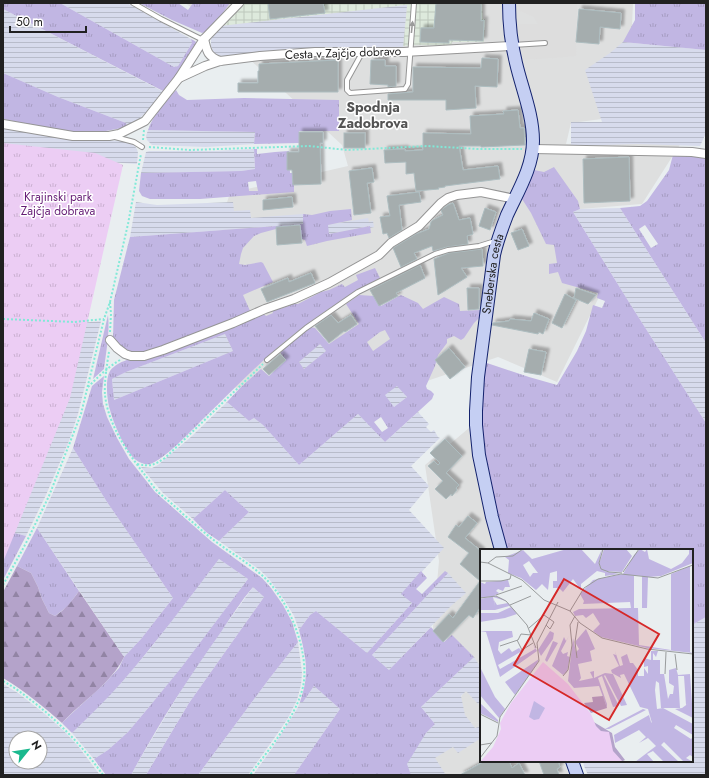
<svg xmlns="http://www.w3.org/2000/svg" width="709" height="778" font-family="Jost,sans-serif">
<style>
.residential{fill:#dedfdf}
.industrial{fill:url(#industrial-grid)}
.farmland{fill:url(#farmland-rules);fill-rule:evenodd}
.grass{fill:url(#grass-tufts);fill-rule:evenodd}
.forest{fill:url(#forest-firs)}
.park{fill:url(#park-tufts)}
.parking{fill:#ddd}
.building{fill:#a5adae;stroke:#adbdc0;filter:url(#shadow)}
.lines{fill:none;stroke-linecap:round;stroke-linejoin:round}
.lane-casing{stroke:#959595;stroke-width:6}
.street-casing{stroke:#959595;stroke-width:10}
.secondary-casing{stroke:#13226d;stroke-width:14}
.path{stroke:#81e9d8;stroke-width:2;stroke-dasharray:2 2;stroke-linecap:butt}
.lane{stroke:#fff;stroke-width:4}
.street{stroke:#fff;stroke-width:8}
.secondary{stroke:#c5cff3;stroke-width:12}
.oneway{fill:#9b9b9b}
.labels{text-anchor:middle;stroke-width:3;stroke-linejoin:round;paint-order:stroke}
.street-label{font-size:12px;fill:#212121;stroke:#fff}
.park-label{font-size:12px;fill:#641a74;stroke:#fff}
.quarter-label{font-size:14px;font-weight:bold;fill:#545454;stroke:#fff}
.inset-road{fill:none;stroke:#999c9d;stroke-width:1}
.view{fill:#d62828;fill-opacity:0.15;stroke:#d62828;stroke-width:2}
.inset-edge{fill:none;stroke:#212121;stroke-width:2}
</style>
<defs>
<pattern id="industrial-grid" width="8" height="8" patternUnits="userSpaceOnUse"><rect width="8" height="8" fill="#dde9dc"/><path d="M0 4h8M4 0v8" fill="none" stroke="#bdc8bc"/></pattern>
<pattern id="farmland-rules" width="6" height="5" patternUnits="userSpaceOnUse"><rect width="6" height="5" fill="#d7dbec"/><path d="M0 2.5h6" fill="none" stroke="#b8bcca"/></pattern>
<pattern id="grass-tufts" width="24" height="20" patternUnits="userSpaceOnUse"><rect width="24" height="20" fill="#c1b6e3"/><path d="M3 7l-1-3M5 7V3M7 7l1-3M15 17l-1-3M17 17v-4M19 17l1-3" fill="none" stroke="#a69cc2"/></pattern>
<pattern id="forest-firs" width="22" height="20" patternUnits="userSpaceOnUse"><rect width="22" height="20" fill="#b4a3ca"/><path d="M5 1l3.5 6h-7zM16 11l3.5 6h-7z" fill="#9284a4"/></pattern>
<pattern id="park-tufts" width="24" height="20" patternUnits="userSpaceOnUse"><rect width="24" height="20" fill="#eccdf4"/><path d="M3 7l-1-3M5 7V3M7 7l1-3M15 17l-1-3M17 17v-4M19 17l1-3" fill="none" stroke="#cab0d1"/></pattern>
<filter id="shadow"><feDropShadow dx="3.5" dy="-3.5" stdDeviation="1" flood-color="#0004"/></filter>
</defs>
<rect width="100%" height="100%" fill="#e9eef0"/>
<g class="residential">
<path d="M185 3H633L632 26 602 119 571 123 566 144 681 143 642 204 580 209H534L599 297 557 382 498 357 421 383 221 388 222 218 230 193 348 166 342 145 202 15Z"/>
<path d="M469 428 476 474 485 516 494 550H481V761H564L569 775H424L474 670 432 638 439 561 425 465Z"/>
</g>
<path class="industrial" d="M243 3H482L483 19H485L484 42H452L451 46 418 45 403 46 407 5 221 26Z"/>
<g class="farmland">
<path d="M60 3H127L191 39 192 43 178 66 174 67Z"/>
<path d="M407 5 403 47 270 52 244 54 226 57 218 55 214 53 212 49 211 46V39L221 26Z"/>
<path d="M3 9 160 90 165 92 154 105 140 118 127 127 126 123 58 97 3 73Z"/>
<path d="M623 42 706 50V133L700 146 636 144 571 146V122H602L585 70 610 53Z"/>
<path d="M3 126 104 140 121 141 133 144 137 149 138 153 137 164 3 155Z"/>
<path d="M148 130 215 131 255 132 254 144 206 147 152 145 147 140 146 136Z"/>
<path d="M254 149 255 169 241 171 141 173 146 152 149 151H214Z"/>
<path d="M136 202 157 205 233 202 234 211 250 210 251 218 303 214V224L130 237Z"/>
<path d="M620 208 706 343V423L632 307 573 212 580 209Z"/>
<path d="M368 218 369 222 373 221 374 227 370 228 369 226 329 234 327 225Z"/>
<path d="M3 321 80 323 101 321 78 414 69 441 46 495 26 536 3 530Z"/>
<path d="M225 334 233 351 114 400 112 379 126 372Z"/>
<path d="M320 344 326 351 304 369 299 362Z"/>
<path d="M397 385 407 397 394 407 384 395Z"/>
<path d="M227 402 249 421 254 418 263 425 299 465 358 414 385 442 418 412 429 424 426 427 431 432 434 430 438 437 440 438 411 466 429 486 409 510 444 548 402 593 412 603 367 653 316 611 310 615 299 630 294 616 285 601 269 579 260 570 219 541 249 512 225 490 193 519 163 493 141 467 152 468 158 465 165 459 192 436Z"/>
<path d="M73 448 107 502 173 598 141 639 124 657 37 528Z"/>
<path d="M219 559 248 579 181 669 149 707 128 732 108 750 94 759 72 733 121 683 150 649Z"/>
<path d="M448 573 466 593 451 606 389 670 372 655Z"/>
<path d="M253 587 264 597 189 703 146 775H131L144 752 180 692 199 662Z"/>
<path d="M706 617V775H588L584 766 583 761H692V625Z"/>
<path d="M298 642 302 673 301 685 297 700 288 718 280 730 248 775H198L269 679Z"/>
<path d="M474 657 481 668V701L478 704 466 691 461 696 465 715 475 728 481 726V738L458 753 453 747 435 758 446 775H411L406 764 426 733 435 724 421 707Z"/>
<path d="M3 684 18 693 45 714 63 730 78 746 100 775H3ZM16 738H40V762H16Z"/>
<path d="M314 686 340 709 294 775H253L273 747 297 709 300 702H303Z"/>
</g>
<g class="grass">
<path d="M3 3H60L174 67 178 66 192 43 191 39C195 41 196 41 197 45L165 92 3 9Z"/>
<path d="M139 3H178L188 10 193 3H230L222 14 205 32 202 33 172 20Z"/>
<path d="M635 3H706V50L623 42 635 20Z"/>
<path d="M3 73 58 97 126 123 127 127 90 134 73 133 3 119Z"/>
<path d="M176 90 179 95 187 100 244 98 339 100V131H299V143L254 144 255 132 148 130C153 115 165 102 176 90Z"/>
<path d="M254 149H257V154L275 152 289 151 290 173H294V192L200 199H150L142 196 139 191 141 173 241 171 255 169ZM256 181 258 191H249L248 182Z"/>
<path d="M674 151 706 152V343L620 208 640 206 647 201 669 170ZM645 225 658 244 651 248 639 229Z"/>
<path d="M554 167 578 201 580 209 573 212 632 307 706 423V617L692 625V550H508L497 516 483 439 482 423 483 387 485 365 487 363 529 377 557 385 577 351 586 331 593 305 602 308 605 301 597 298 598 293 562 283 558 272 549 274V264L557 263 554 245 546 244 531 213 522 199 534 170 544 172Z"/>
<path d="M351 209 352 220 328 225 329 234 370 226 371 233 327 241 307 246 305 240 297 238 276 229 261 233 254 236 243 248 241 254 239 264 245 265 261 262 263 263 273 282 243 295 251 313 144 353H132L123 351 113 338 114 300 130 237 303 224V214L312 215 330 211Z"/>
<path d="M375 268 380 278C343 298 307 322 275 350 250 372 227 396 203 419 192 430 164 460 150 464 146 465 140 463 136 460 126 453 113 422 110 410 107 401 105 379 110 371 114 365 123 361 130 359L263 313 266 316 273 313 272 310 283 308 294 304H298L321 292 329 290 342 284 345 287 358 280 356 275ZM225 334 233 351 114 400 112 379 126 372Z"/>
<path d="M359 295 374 296 381 306 401 295 418 303 423 309 444 297 459 304 460 311 480 310 479 318 474 323 464 338 461 340 454 336 447 339V343L438 355 435 366 426 386 427 389 431 391 434 394 432 399 385 442 358 414 299 465 263 425 254 418 249 421 227 402 240 388 261 369 269 376 286 360 280 352 291 342 310 327 315 328 329 344 359 324 346 304ZM385 330 390 339 373 351 367 342 380 332ZM320 344 326 351 304 369 299 362ZM397 386 407 397 394 407 385 395ZM381 417 388 428 382 432 374 422Z"/>
<path d="M108 315C110 332 106 352 104 369L93 379Z"/>
<path d="M104 376 102 392 103 404 107 417 117 438 129 459 155 492 212 542 262 578 271 588 283 605 292 622 298 642 269 679 198 775H146L189 703 264 597 253 587C241 601 231 617 221 632 188 678 158 725 131 775H106L94 759 108 750 128 732 149 707 181 668 248 579 219 559C187 601 156 643 122 682 106 700 89 716 72 733L62 723 69 716 103 685 119 668 124 657 141 639 173 598 107 502 73 448 92 386Z"/>
<path d="M225 490 249 512 219 541 206 532 193 519Z"/>
<path d="M37 528 79 591 68 606 55 616 49 613 42 599 38 587 31 573 17 566Z"/>
<path d="M3 530 26 536 3 580Z"/>
<path d="M421 571 427 578 416 589 422 594 445 571 448 573 372 655 389 670 431 627 444 642 452 635 474 657 421 707 435 724 426 733 407 764 411 775H294L340 709 314 686 303 702H300C310 674 306 657 299 630L310 615 316 611 367 653 412 603 401 594Z"/>
</g>
<path class="forest" d="M17 566 31 573 38 587 42 599 49 613 55 616C65 610 72 601 79 591L124 657C111 684 82 701 62 723 44 707 25 691 3 678V592Z"/>
<path class="park" d="M3 143 95 153 123 165 70 398 3 562Z"/>
<path class="parking" d="M516 3H577L576 56 554 58 518 60 515 24H538L534 17 516 9Z"/>
<g class="building">
<path d="M268 3H323L325 13 270 19Z"/>
<path d="M436 3H481V21L484 20 483 41 449 40V43L420 42 421 28H434Z"/>
<path d="M579 9 621 13 620 29 600 27 599 44 576 42Z"/>
<path d="M482 58 498 59 497 87 475 86 476 108 446 110V100H388V94L413 92V67L481 68Z"/>
<path d="M338 60V92H238V83H258V71H259V64Z"/>
<path d="M371 60H385V66H396V86L388 87V85L370 84Z"/>
<path d="M518 110 520 128H524L525 145 481 147V146H459L463 170 498 166 500 179 445 186V187L438 188 439 189 416 191 414 173 406 174V162L385 163 384 150 405 149V151L423 150V133L471 134 470 116 504 114 503 111Z"/>
<path d="M299 132H323V143H320L321 184 293 185 292 170H287V152H299Z"/>
<rect x="344" y="133" width="21" height="15"/>
<path d="M629 157 630 201 584 203 583 159Z"/>
<path d="M372 168 374 182 367 183 371 213 354 215 349 171Z"/>
<path d="M419 192 421 202 399 205 402 230 389 238 387 233 383 234 380 217 390 216 387 196Z"/>
<path d="M292 197 293 207 263 210V200Z"/>
<path d="M453 203 459 220 470 218 473 234 467 236 468 244 447 247 433 251 432 246 414 253 417 259 401 267 393 248 416 234 429 229 431 222 433 220 443 215 441 210 448 205Z"/>
<path d="M485 208 496 212 490 230 479 226Z"/>
<path d="M300 225 302 243 277 245 276 227Z"/>
<path d="M522 229 529 246 518 250 511 233Z"/>
<path d="M482 249 483 266 461 268 467 277 438 295 434 259 449 253Z"/>
<path d="M420 265 425 278 396 293 398 296 379 306 370 290Z"/>
<path d="M311 273 315 283 267 302 261 289 288 278 289 282Z"/>
<path d="M467 288H479V309L468 310Z"/>
<path d="M576 288 596 295 588 304 574 298Z"/>
<path d="M565 294 576 300 562 328 552 323Z"/>
<path d="M534 313 549 319 543 334 539 332 538 334 492 325 493 323 509 321 510 319 531 321Z"/>
<path d="M331 315 338 323 351 315 357 324 345 332 344 331 329 343 315 326Z"/>
<path d="M449 348 465 367 450 379 435 360Z"/>
<path d="M529 349 546 352 541 375 524 372Z"/>
<path d="M280 354 286 360 269 375 263 369Z"/>
<path d="M445 439 462 456 446 473 459 485 456 488 457 490 452 496 451 494 446 499 435 489 443 481 428 466 434 461 438 465 440 463 430 453Z"/>
<path d="M468 516 477 523 465 538 481 551V606L473 618 469 615 443 642 433 631 449 614 453 618 480 581 460 564 469 553 448 537 456 525 459 527Z"/>
<path d="M485 761H509L512 768 519 763 525 775H460Z"/>
<path d="M539 761H558L560 767 557 769 559 775H544Z"/>
</g>
<g class="lines">
<defs>
<g id="lane">
<path d="M133 3 161 19 203 40"/>
<path d="M513 45 545 43"/>
<path d="M362 53 347 80V90L350 93 405 89 408 84 414 3"/>
<path d="M115 137 134 142 142 147"/>
<path d="M267 360 306 328 358 292 435 254 448 250 479 246 495 241"/>
</g>
<g id="street">
<path d="M204 39C207 51 207 56 220 61"/>
<path d="M179 78 204 39 239 3"/>
<path d="M3 124 73 136H109L119 134 145 121 179 78 205 66 220 61 260 56 315 52H404L512 46"/>
<path d="M533 149 692 152 706 154"/>
<path d="M110 340 117 348 125 354 131 356H144L163 350 233 323 265 309 294 299 329 283 379 255 391 243 419 226 441 203 448 198 457 195 481 192 515 199"/>
</g>
<g id="secondary">
<path id="s1" d="M501 550 492 517 479 455 476 425V411L478 377 494 255C497 241 502 228 507 215 518 191 533 167 533 141 533 114 522 89 516 63 511 43 509 24 509 3"/>
<path d="M572 761 577 775"/>
</g>
</defs>
<use href="#lane" class="lane-casing"/>
<use href="#street" class="street-casing"/>
<use href="#secondary" class="secondary-casing"/>
<g class="path">
<path d="M143 140 144 130"/>
<path d="M149 147 190 150 309 146 347 150 428 146 477 149H522"/>
<path d="M110 302 111 314 110 332"/>
<path d="M3 319 74 322 104 319"/>
<path d="M109 352C107 364 104 383 105 395 108 424 127 452 145 475 149 480 153 487 158 492 166 499 175 506 183 514 194 523 204 533 215 541 232 554 251 564 266 579 290 603 310 653 303 687 295 719 269 749 250 775"/>
<path d="M88 387C98 377 108 367 120 360"/>
<path d="M137 464C150 467 154 465 165 458L263 364"/>
<path d="M3 585 26 543 49 496 81 414 104 319 110 302 128 224 141 154"/>
<path d="M3 681C16 688 24 695 36 704 62 725 84 748 103 775"/>
</g>
<use href="#lane" class="lane"/>
<use href="#street" class="street"/>
<use href="#secondary" class="secondary"/>
</g>
<defs><path id="oneway-solid" d="M-6-.8H1V-3.2L6.5 0L1 3.2V.8H-6Z"/></defs>
<use class="oneway" href="#oneway-solid" transform="translate(412 27) rotate(-84)"/>
<g class="labels">
<g class="street-label">
<text transform="translate(343 53) rotate(-2)" y="4">Cesta v Zajčjo dobravo</text>
<text dy="4" stroke="none"><textPath href="#s1" startOffset="280">Sneberska cesta</textPath></text>
</g>
<g class="park-label">
<text x="58" y="201">Krajinski park<tspan x="58" dy="14">Zajčja dobrava</tspan></text>
</g>
<g class="quarter-label">
<text x="373" y="112">Spodnja<tspan x="373" dy="16">Zadobrova</tspan></text>
</g>
</g>
<g transform="translate(480 549)">
<rect width="213" height="213" fill="#e9eef0"/>
<path d="M87 0H101L115 15 122 0 119 14 121 20 119 15 124 0H146L152 7 142 23 124 22 139 25 125 27V24L117 22 101 35V41L93 30 83 43 79 39H73V32H77V22L70 24 68 41 62 35 56 41 41 29 28 24 29 11 25 8 43 1 52 10ZM49 12 58 24H53L50 28 43 16ZM160 0 165 3 167 0 169 10 191 20 202 14 209 5V0H213V14L181 27 168 28 167 59H162V27L149 26 154 27V59H158L159 96 191 101V25L210 17V103L213 104 167 99 121 88 113 82 120 75 113 64 106 69 103 66 95 67 93 63 99 60 151 59 150 53 103 55 104 52 100 45 113 31 143 25 154 6ZM28 31 30 38H25L23 42 18 40 16 42 19 44 14 47 0 49V33L5 35 6 33ZM15 47 21 49 26 52 13 48 15 57 14 51 17 56 28 54 37 65 25 69 0 73V64H18L31 58 29 57 15 61H0V50ZM106 80 115 100 110 102 112 112 98 115 101 129 99 132 113 129 110 123 114 122V129L125 124 133 125 147 156 141 157 125 126 124 127 139 157 133 158 122 127 118 129 127 155V159L119 137 94 139 88 132 93 89 96 103 99 100 95 93ZM0 82H32L33 88 19 93 18 101 21 105 29 99 32 103 39 99 42 102 18 116 20 120 55 100 53 95 57 102 20 128 6 83ZM70 82 74 84 73 90 61 107 58 101ZM89 87 81 102 83 105 88 103 87 107 90 108 87 123 83 126 72 117 84 88 86 92ZM73 92 78 94 67 113 65 111ZM135 102 140 117 143 116 141 108 147 105 150 114H153L158 121V127H164V119L168 125V117L164 118V109L171 111V115V102H178L176 108 173 104V111H180V125H184L188 150 190 145H193L194 137 189 134V121L196 119 198 126 210 125 213 169 195 160 202 159 209 154 206 156 204 127H198L200 159H181L179 134 176 132 175 141 177 160 183 159 213 175V186L196 176 194 179 211 190 213 188V208L210 206 206 209 213 213 203 212 184 193 181 196 199 213H184L173 202 167 205 174 213H155L176 197 168 189 159 194 166 188 159 181 135 194 134 186 169 166 171 173 172 174 168 160 160 158 144 125 140 126 141 129 132 124 131 121 139 117 133 105 136 106ZM59 110 57 115 35 146 25 133ZM0 118 15 148 25 160 19 169 0 146ZM0 154 18 171V173L0 164ZM163 160 166 161 129 180H125Z" fill="#c1b6e3" fill-rule="evenodd"/>
<path d="M123 147 127 159 111 164 104 154 113 153 112 148ZM112 172 132 184 135 198 145 211 141 213 98 185Z" fill="#b4a3ca"/>
<path d="M63 113 88 135 111 165 116 177 121 182 129 183 133 202 143 213H0L13 198 21 180 20 174 31 154Z" fill="#eccdf4"/>
<path d="M54 152 65 159 59 170 54 171 49 168Z" fill="#c1b6e3"/>
<path class="inset-road" d="M123 0 119 14 121 20 129 23 142 24M0 13 8 14 42 31 64 51 90 62 100 74 122 89 167 100 213 105M8 14 16 8 33 7 43 0M143 23 159 0M0 32H21L30 30 31 26M16 46 42 37M0 49 16 47 26 52 47 76 56 99M30 56 51 47M90 62 104 39 118 30 141 25 178 29 213 16M49 79 64 66 74 73 70 80 66 76M37 91 42 101 53 94M20 97 38 91 41 85 51 86M195 105 197 121M97 109 95 93 98 73M185 125 186 103M83 127 88 121 92 96 90 76 95 67M0 165 18 174M0 196 12 194M0 209 17 187 20 168 59 112 57 94 78 53"/>
<path class="view" d="M84 30 179 85 129 171 34 116Z"/>
<rect width="213" height="213" class="inset-edge"/>
</g>
<rect width="709" height="778" fill="none" stroke="#212121" stroke-width="8"/>
<g transform="translate(28 750) rotate(60)"><circle r="19" fill="#ffffff" stroke="#a6a6a6"/>
<path d="M0-3L7 15L0 10L-7 15Z" fill="#1ab98e"/>
<text y="-6" font-size="11" font-weight="bold" text-anchor="middle" fill="#212121">N</text>
</g>
<path d="M10 26v6h76v-6" fill="none" stroke="#212121" stroke-width="2"/>
<text x="16" y="26" font-size="12" fill="#212121" stroke="#ffffff" stroke-width="3" paint-order="stroke">50 m</text>
</svg>
